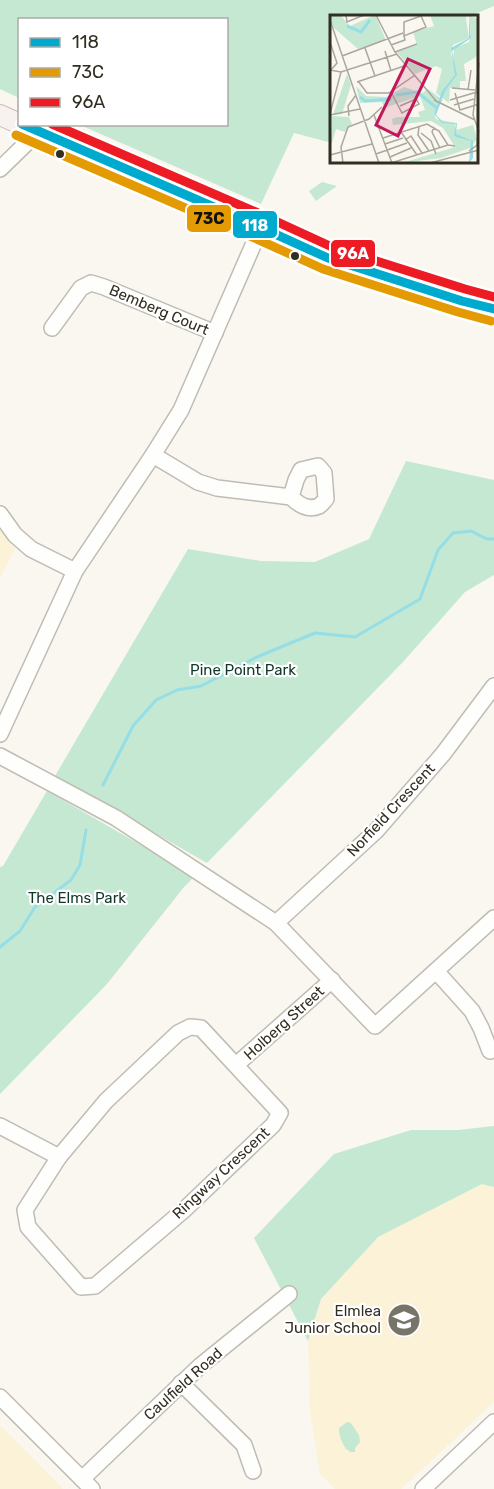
<svg xmlns="http://www.w3.org/2000/svg" width="494" height="1489" font-family="Rubik,sans-serif">
<style>
.built{fill:#fbf2d8}
.green{fill:#c5e8d3}
.lines{fill:none;stroke-linecap:round;stroke-linejoin:round}
.stream{stroke:#96dee6;stroke-width:3}
.minor-casing{stroke:#bfbcb3;stroke-width:18}
.major-casing{stroke:#cabdb9;stroke-width:22}
.minor{stroke:#fefefd;stroke-width:15}
.major{stroke:#f7f1f0;stroke-width:20}
.bus-1-casing{stroke:#fff;stroke-width:14}
.bus-2-casing{stroke:#fff;stroke-width:14}
.bus-3-casing{stroke:#fff;stroke-width:14}
.bus-1{stroke:#00a9ce;stroke-width:9}
.bus-2{stroke:#e39a03;stroke-width:9}
.bus-3{stroke:#ed1c24;stroke-width:9}
.bus-dot{fill:#322e21;stroke:#fff;stroke-width:2}
.labels{text-anchor:middle;stroke-width:4.5;stroke-linejoin:round;paint-order:stroke}
.street-label{font-size:15px;fill:#322e21;stroke:#fff}
.park-label{font-size:15px;fill:#113728;stroke:#fff}
.poi-label{font-size:15px;fill:#322e21;stroke:#fff;text-anchor:end}
.inset-river{fill:none;stroke:#96dee6;stroke-width:3}
.inset-road{fill:none;stroke:#aaa79d;stroke-width:1.5}
.view{fill:#c2185b;fill-opacity:0.15;stroke:#c2185b;stroke-width:3}
.inset-edge{fill:none;stroke:#322e21;stroke-width:3}
.line-badge{stroke:#fff;stroke-width:2}
.badge-label{font-size:16px;text-anchor:middle;font-weight:bold;fill:#fff}
.pale-badge-label{font-size:16px;text-anchor:middle;font-weight:bold;fill:#111}
</style>
<rect width="100%" height="100%" fill="#faf7f0"/>
<g class="built">
<path d="M0 530 15 549 0 578Z"/>
<path d="M483 1184 494 1187V1402L401 1489H335L320 1474 310 1411 308 1341 321 1300 377 1237Z"/>
<path d="M0 1425 43 1468 63 1489H0Z"/>
</g>
<g class="green">
<path d="M0 0H494V6L470 16H332V143L294 133 261 204 80 125 226 124V20H20L19 98 0 89Z"/>
<path d="M322 182 337 186 316 201 309 191Z"/>
<path d="M406 461 494 480V575L465 592 403 662 207 863 55 776 188 549 261 561 315 562 369 539Z"/>
<path d="M47 791 195 876 184 887 107 984 0 1094V867L3 866Z"/>
<path d="M494 1126V1187L482 1184 378 1237 321 1299 308 1341 254 1238 334 1154 411 1130H458Z"/>
<path d="M347 1422 351 1423 359 1435 360 1442 355 1448V1452H349V1450H347C342 1443 339 1437 339 1428Z"/>
</g>
<g class="lines">
<g class="stream">
<path d="M103 785 133 726 156 700 177 690 201 686 259 656 315 633 355 637 420 599 438 550 453 533 471 531 487 539H494"/>
<path d="M0 947 20 931 35 907 71 880 80 865 86 830"/>
</g>
<defs>
<g id="minor">
<path d="M0 169 38 132"/>
<path d="M52 328 81 288 91 283 104 287 215 333"/>
<path d="M153 455 198 482 217 488 291 497C298 504 308 511 319 506 322 504 324 501 326 499L324 473 318 466 301 470 296 480 291 497"/>
<path d="M0 514 15 535 31 549 75 571"/>
<path d="M0 734 75 571 153 455 181 410 254 243 263 229"/>
<path d="M0 756 116 818 276 923 375 1026 494 918"/>
<path d="M276 923 376 831 443 754 494 686"/>
<path d="M436 971 472 1011 481 1028 490 1051 494 1049"/>
<path d="M190 1027 201 1028 280 1113 273 1125 184 1210 95 1286 81 1287 28 1227 25 1210 59 1157 106 1101 178 1033Z"/>
<path d="M236 1065 332 980"/>
<path d="M0 1126 59 1157"/>
<path d="M181 1383 244 1445 253 1471"/>
<path d="M0 1397 92 1489"/>
<path d="M82 1479 200 1366 289 1294"/>
<path d="M423 1489 494 1422"/>
</g>
<g id="major">
<path d="M0 115 20 124"/>
<path d="M21 124 253 224 328 258 462 301 494 309"/>
</g>
</defs>
<use href="#minor" class="minor-casing"/>
<use href="#major" class="major-casing"/>
<use href="#minor" class="minor"/>
<use href="#major" class="major"/>
<defs>
<path id="bus-1" d="M22 124 253 224 328 258 462 301 494 309"/>
<path id="bus-2" d="M16 135 248 235 323 269 458 312 491 321"/>
<path id="bus-3" d="M52 124 258 213 332 247 465 289 494 297"/>
</defs>
<use href="#bus-1" class="bus-1-casing"/>
<use href="#bus-2" class="bus-2-casing"/>
<use href="#bus-3" class="bus-3-casing"/>
<use href="#bus-1" class="bus-1"/>
<use href="#bus-2" class="bus-2"/>
<use href="#bus-3" class="bus-3"/>
</g>
<defs>
<symbol id="school-disc" viewBox="-11 -11 22 22"><circle r="9.5" fill="#787469" stroke="#fff"/><path d="M0-5L7-2L0 1L-7-2ZM-4 1L0 2.5L4 1V4Q0 6-4 4Z" fill="#fff"/></symbol>
</defs>
<g fill-rule="evenodd">
<use href="#school-disc" x="385" y="1301" width="38" height="38"/>
</g>
<g class="bus-dot">
<circle cx="60" cy="154" r="5"/>
<circle cx="295" cy="256" r="5"/>
</g>
<g class="labels">
<g class="street-label">
<text transform="translate(159 310) rotate(23)" y="5">Bemberg Court</text>
<text transform="translate(391 810) rotate(-47)" y="5">Norfield Crescent</text>
<text transform="translate(284 1023) rotate(-42)" y="5">Holberg Street</text>
<text transform="translate(221 1173) rotate(-43)" y="5">Ringway Crescent</text>
<text transform="translate(183 1384) rotate(-42)" y="5">Caulfield Road</text>
</g>
<g class="park-label">
<text x="243" y="675">Pine Point Park</text>
<text x="77" y="903">The Elms Park</text>
</g>
<g class="poi-label">
<text x="381" y="1316">Elmlea<tspan x="381" dy="17">Junior School</tspan></text>
</g>
</g>
<g transform="translate(330 15)">
<rect width="148" height="148" fill="#faf7f0"/>
<path d="M0 0H10L20 11 45 0 56 25 28 34 3 12ZM100 0H137L136 3 139 23 123 30 121 39 123 46 124 33 139 27 141 19 139 0 148 4V35L146 42 134 49 136 66H130V73H120L119 88 106 78 112 54 106 51 85 59 67 37 87 30 83 17 104 11ZM17 59 21 70 12 99 3 100ZM26 71 36 81 56 82 74 72 92 78 98 74 113 85 104 98 106 104 125 108 126 115 143 110 147 124 140 133 111 143 72 148 125 132 113 113 101 106 63 110 62 104 68 102H90L88 97 95 95 90 81 54 93 52 87 30 88ZM2 101 19 102 22 109 15 117 6 114 0 135Z" fill="#c5e8d3"/>
<path d="M139 0 141 23 122 36 127 60 115 76 106 100 113 107 127 108 126 119 143 126V143L139 148 141 126 126 122 124 120 126 109 112 108 104 99 112 76 125 60 121 33 139 23Z" fill="#96dee6"/>
<path class="inset-river" d="M17 11 31 17 40 5M66 80 87 77 107 93M30 82 35 86 62 84"/>
<path class="inset-road" d="M16 0 17 7 34 0M46 0 65 37 107 87M91 1 96 12 74 21V7ZM0 5 49 148M0 27 7 48 1 55M61 30 75 25 74 21M35 33 45 61M55 36 61 56M65 37 87 29M12 41 73 18M149 48 143 100 149 117M0 55 11 57 67 39M28 66 37 78H59L85 60M27 67 77 50M122 73 145 75M138 75 141 55M61 77 72 98 89 89 86 84 70 91M125 78 130 95 149 89M104 85 145 105M120 85 147 77M124 90 144 84M0 99 11 57M0 100 30 94M44 100 62 148M19 101 18 91 26 80M89 112 88 120 99 136M104 112 102 117 110 133M71 117 87 140M91 118 101 126 106 139M53 123 97 109 109 116 118 130 125 131M75 125 81 121 92 138M55 129 73 123M139 136 147 130 148 120M46 139 77 128M0 140 42 129M60 142 81 133M13 148 11 132 18 112 39 104 52 92M61 148 118 130M100 148 149 135"/>
<path class="view" d="M78 44 100 54 68 121 46 110Z"/>
<rect width="148" height="148" class="inset-edge"/>
</g>
<g class="line-badge">
<rect x="186" y="204" width="46" height="29" rx="6" fill="#e39a03"/>
<rect x="232" y="210" width="46" height="29" rx="6" fill="#00a9ce"/>
<rect x="330" y="239" width="46" height="29" rx="6" fill="#ed1c24"/>
</g>
<g class="badge-label">
<text x="255" y="231">118</text>
<text x="353" y="259">96A</text>
</g>
<g class="pale-badge-label">
<text x="209" y="224">73C</text>
</g>
<rect x="18" y="18" width="210" height="108" fill="#ffffff" stroke="#adaba6" stroke-width="1.5"/>
<rect x="30" y="38" width="30" height="9" fill="#00a9ce" stroke="#adaba6" stroke-width="1.5"/>
<text x="72" y="48" font-size="18" fill="#322e21">118</text>
<rect x="30" y="68" width="30" height="9" fill="#e39a03" stroke="#adaba6" stroke-width="1.5"/>
<text x="72" y="78" font-size="18" fill="#322e21">73C</text>
<rect x="30" y="98" width="30" height="9" fill="#ed1c24" stroke="#adaba6" stroke-width="1.5"/>
<text x="72" y="108" font-size="18" fill="#322e21">96A</text>
</svg>
